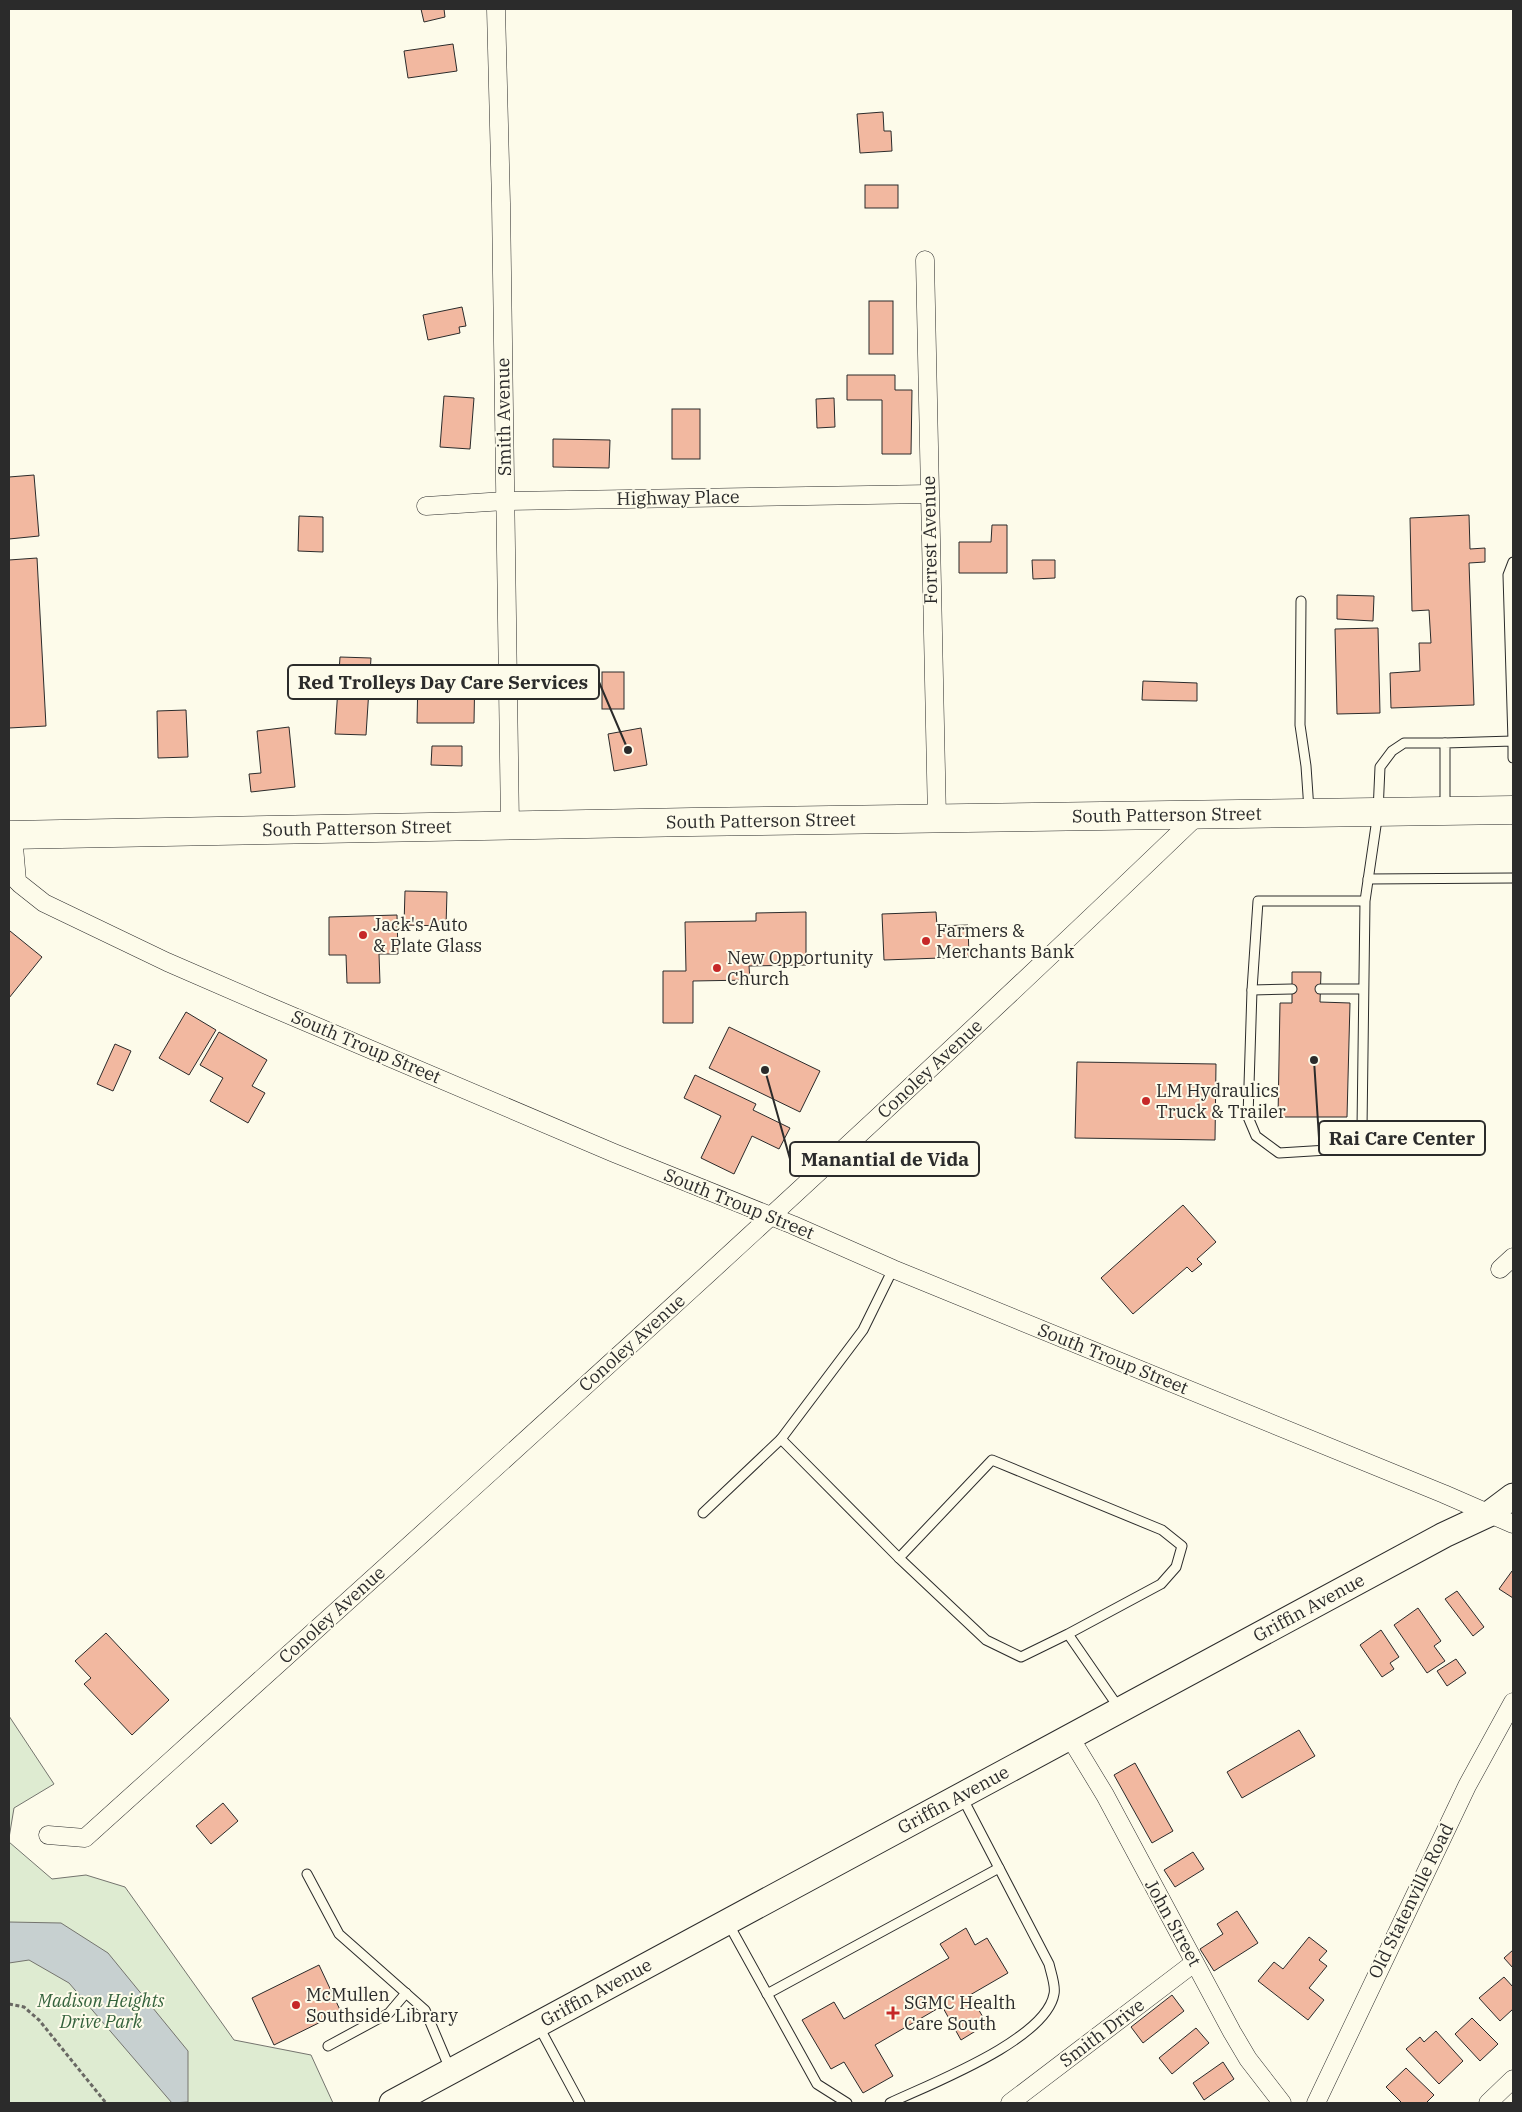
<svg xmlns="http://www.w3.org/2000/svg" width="1522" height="2112" font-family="'IBM Plex Serif',serif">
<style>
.green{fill:#deebd1;stroke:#74746e}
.water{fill:#c7d0d0;stroke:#74746e}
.building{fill:#f2b8a0;stroke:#2b2b2b}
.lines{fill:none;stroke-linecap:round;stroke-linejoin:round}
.lane-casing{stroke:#2b2b2b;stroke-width:11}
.street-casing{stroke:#2b2b2b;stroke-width:19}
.secondary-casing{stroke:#2b2b2b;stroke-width:27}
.primary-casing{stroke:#2b2b2b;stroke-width:29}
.path{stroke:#6a6964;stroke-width:3;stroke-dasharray:4 2.5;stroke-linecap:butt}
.lane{stroke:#fdfbea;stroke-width:9}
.street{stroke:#fdfbea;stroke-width:18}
.secondary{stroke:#fdfbea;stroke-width:25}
.primary{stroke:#fdfbea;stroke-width:28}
.poi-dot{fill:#c62828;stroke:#fdfbea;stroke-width:2}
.labels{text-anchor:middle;stroke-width:4;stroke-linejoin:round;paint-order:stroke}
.street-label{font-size:18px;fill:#2b2b2b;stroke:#fdfbea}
.poi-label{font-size:18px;fill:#2b2b2b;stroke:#fdfbea;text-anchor:start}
.park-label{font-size:18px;font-style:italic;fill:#34623c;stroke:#fdfbea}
.leader{fill:none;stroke:#2b2b2b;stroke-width:2}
.callout-dot{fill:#2b2b2b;stroke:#fdfbea;stroke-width:2}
.callout{fill:#fdfbea;stroke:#2b2b2b;stroke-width:2}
.callout-label{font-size:19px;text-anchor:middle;font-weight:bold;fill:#2b2b2b}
</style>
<rect width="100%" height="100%" fill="#fdfbea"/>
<g class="green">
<path d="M9 1716 54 1784 14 1808 9 1838Z"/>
<path d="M9 1842 52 1879 86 1875 125 1887 234 2040 311 2055 333 2103H9Z"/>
</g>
<path class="water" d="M9 1922 61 1923 108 1953 188 2051V2102L172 2103 69 1983 29 1960 9 1963Z"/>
<g class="building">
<path d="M421 9H444L445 17 424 22Z"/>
<path d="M453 44 457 71 408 78 404 51Z"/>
<path d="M883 112 884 131H891L892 151 860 153 857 114Z"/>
<rect x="865" y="185" width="33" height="23"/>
<rect x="869" y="301" width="24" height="53"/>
<path d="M462 307 466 326 459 327 460 333 428 340 423 315Z"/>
<path d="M847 375H895V390H912L911 454H882V400H847Z"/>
<path d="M444 396 474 398 470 449 440 447Z"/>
<path d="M834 398 835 427 817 428 816 399Z"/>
<rect x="672" y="409" width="28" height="50"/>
<path d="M553 439 610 440 609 468 553 467Z"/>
<path d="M34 475 39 536 9 539V477Z"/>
<path d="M1469 515 1470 549 1485 548V562L1469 563 1474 705 1391 708 1390 673 1420 671 1419 643H1431L1429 610 1412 611 1410 518Z"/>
<path d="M299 516 323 517V552L298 551Z"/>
<path d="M992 525H1007V573H959V542H991Z"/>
<path d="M37 558 46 726 9 728V560Z"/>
<path d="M1032 560H1055V578L1033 579Z"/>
<path d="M1337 595 1374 596 1373 621 1337 619Z"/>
<path d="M1378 628 1380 713 1337 714 1335 629Z"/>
<path d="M340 657 371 658 366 735 335 734Z"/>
<path d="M454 665H475L474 723H417L418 676H454Z"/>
<rect x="602" y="672" width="22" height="37"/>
<path d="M1143 681 1197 683V701L1142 700Z"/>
<path d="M186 710 188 757 158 758 157 711Z"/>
<path d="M289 727 295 787 251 792 249 774 261 773 257 731Z"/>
<path d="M641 728 647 765 614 771 608 734Z"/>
<path d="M432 746H462V766L431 765Z"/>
<path d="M405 891 447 892 446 926 404 925Z"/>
<path d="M806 912V965L749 966 750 980 693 981V1023H663V971H686L685 922 756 921V913Z"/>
<path d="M936 912 937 926 968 925 969 957 884 960 882 914Z"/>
<path d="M397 915 398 954H379L380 983H347L346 955H329V917Z"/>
<path d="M10 931 42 957 9 998V933Z"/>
<path d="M1292 972H1321L1320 1002 1350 1003 1347 1117H1278L1280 1003H1292Z"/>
<path d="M186 1012 216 1030 189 1075 159 1058Z"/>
<path d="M729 1027 820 1071 800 1112 709 1068Z"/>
<path d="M219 1032 267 1060 252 1086 265 1093 248 1123 210 1101 223 1078 200 1065Z"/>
<path d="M115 1044 131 1051 113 1091 97 1084Z"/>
<path d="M1077 1062 1216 1064 1215 1140 1075 1138Z"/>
<path d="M695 1075 756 1104 753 1110 790 1128 779 1149 752 1136 734 1174 701 1158 721 1116 684 1098Z"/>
<path d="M1183 1205 1216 1242 1197 1259 1202 1264 1192 1272 1187 1267 1133 1314 1101 1278Z"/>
<path d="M1512 1571 1513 1572V1598L1499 1589Z"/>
<path d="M1457 1591 1484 1627 1473 1636 1445 1599Z"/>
<path d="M1418 1608 1441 1641 1434 1646 1445 1661 1427 1673 1394 1625Z"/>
<path d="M1381 1630 1399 1657 1390 1663 1394 1669 1382 1677 1360 1645Z"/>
<path d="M106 1633 169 1700 132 1735 84 1684 91 1678 75 1661Z"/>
<path d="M1456 1659 1466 1673 1447 1686 1437 1671Z"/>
<path d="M1299 1730 1315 1756 1242 1798 1227 1772Z"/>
<path d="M1135 1763 1173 1831 1152 1843 1114 1775Z"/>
<path d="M223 1803 238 1821 211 1844 196 1826Z"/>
<path d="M1193 1852 1204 1869 1175 1887 1164 1870Z"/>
<path d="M1237 1911 1258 1943 1214 1971 1200 1949 1223 1934 1217 1924Z"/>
<path d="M966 1928 975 1945 987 1938 1008 1973 970 1995 987 2024 961 2040 942 2006 875 2045 893 2076 863 2093 844 2062 831 2069 802 2020 834 2002 844 2019 949 1958 940 1944Z"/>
<path d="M1309 1937 1327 1951 1319 1960 1327 1966 1309 1988 1324 2000 1308 2020 1258 1981 1274 1962 1283 1969Z"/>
<path d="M1513 1950V1968L1504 1958Z"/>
<path d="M319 1965 341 2012 274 2045 252 1998Z"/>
<path d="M1504 1977 1513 1987V2009L1500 2021 1479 1998Z"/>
<path d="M1172 1995 1184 2011 1143 2043 1131 2027Z"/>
<path d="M1472 2018 1498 2044 1480 2061 1455 2034Z"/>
<path d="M1196 2028 1209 2043 1172 2074 1159 2058Z"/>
<path d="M1436 2031 1463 2061 1439 2084 1406 2049 1420 2037 1424 2042Z"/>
<path d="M1223 2062 1234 2079 1204 2100 1193 2083Z"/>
<path d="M1406 2068 1434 2095 1426 2103H1402L1386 2087Z"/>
</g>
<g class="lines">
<defs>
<g id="lane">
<path d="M1301 601 1300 725 1306 766 1309 810"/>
<path d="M1513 741 1508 575 1513 562"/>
<path d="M1445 808V743L1513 741V758"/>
<path d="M1368 879 1513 878"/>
<path d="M1365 901 1362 1128 1344 1149 1279 1153 1256 1136 1248 1117 1252 990 1258 901H1365L1378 812 1380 767 1392 751 1404 743H1445"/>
<path d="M1320 989H1363"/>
<path d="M1252 990 1292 989"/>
<path d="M781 1439 899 1558"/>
<path d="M703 1513 781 1439 863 1330 893 1269"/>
<path d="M1068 1634 1021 1657 986 1640 899 1558 992 1460 1162 1530 1182 1546 1176 1567 1161 1584 1068 1634 1119 1708"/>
<path d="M307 1874 339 1934 425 2010 450 2069"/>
<path d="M728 1923 817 2084 847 2103"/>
<path d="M767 1994 999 1868"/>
<path d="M538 2025 580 2103"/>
<path d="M328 2046 389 2013 406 1993"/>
<path d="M890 2103C930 2084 1046 2040 1054 1994 1056 1986 1051 1973 1049 1964L962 1797"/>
</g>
<g id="street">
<path d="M496 9 501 203 510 826"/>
<path d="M925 260 937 819"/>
<path d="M426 506 505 501 929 494"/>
<path d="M13 835 17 881 20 884 44 903 167 962 266 1005 614 1153 793 1225 893 1269 1444 1494 1513 1524"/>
<path d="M1500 1269 1513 1257"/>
<path d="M1071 1739 1105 1795 1232 2032 1248 2059 1282 2103"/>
<path d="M48 1835 85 1838C460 1500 835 1164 1198 815"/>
<path d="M1010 2103 1194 1963"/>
<path d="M1316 2103 1467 1786 1513 1702"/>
<path d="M1488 2103 1513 2079"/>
</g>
<g id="secondary">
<path id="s1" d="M392 2103 1444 1535 1489 1514 1513 1496"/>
</g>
<g id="primary">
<path id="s2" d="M9 835 692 822 1513 810"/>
</g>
</defs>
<use href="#lane" class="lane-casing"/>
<use href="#street" class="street-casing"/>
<use href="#secondary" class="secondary-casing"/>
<use href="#primary" class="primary-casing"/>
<path class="path" d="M9 2004 24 2007 39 2020 106 2103"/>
<use href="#lane" class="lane"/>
<use href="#street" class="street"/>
<use href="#secondary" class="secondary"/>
<use href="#primary" class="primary"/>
</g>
<g class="poi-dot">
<circle cx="363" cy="935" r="5"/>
<circle cx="926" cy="941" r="5"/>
<circle cx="717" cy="968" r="5"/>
<circle cx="1146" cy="1101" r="5"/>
<circle cx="296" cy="2005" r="5"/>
<path d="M890.5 2005.5h5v5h5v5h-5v5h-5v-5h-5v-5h5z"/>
</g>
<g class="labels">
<g class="street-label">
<text transform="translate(504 417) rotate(-91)" y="6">Smith Avenue</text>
<text transform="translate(678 498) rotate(-1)" y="6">Highway Place</text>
<text transform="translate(930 540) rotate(-91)" y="6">Forrest Avenue</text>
<text dy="6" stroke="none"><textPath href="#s2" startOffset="1158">South Patterson Street</textPath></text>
<text dy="6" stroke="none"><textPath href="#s2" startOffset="752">South Patterson Street</textPath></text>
<text dy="6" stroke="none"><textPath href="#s2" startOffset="348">South Patterson Street</textPath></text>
<text transform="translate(366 1047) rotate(23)" y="6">South Troup Street</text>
<text transform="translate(930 1069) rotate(-43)" y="6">Conoley Avenue</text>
<text transform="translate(739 1204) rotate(22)" y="6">South Troup Street</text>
<text transform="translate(632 1343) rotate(-42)" y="6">Conoley Avenue</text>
<text transform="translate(1113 1359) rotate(22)" y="6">South Troup Street</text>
<text dy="6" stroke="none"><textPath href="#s1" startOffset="1042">Griffin Avenue</textPath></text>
<text transform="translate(332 1615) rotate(-42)" y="6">Conoley Avenue</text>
<text dy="6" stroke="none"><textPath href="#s1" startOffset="638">Griffin Avenue</textPath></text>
<text transform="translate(1411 1901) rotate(-64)" y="6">Old Statenville Road</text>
<text transform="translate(1173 1923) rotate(61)" y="6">John Street</text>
<text dy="6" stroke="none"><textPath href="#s1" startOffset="232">Griffin Avenue</textPath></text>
<text transform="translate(1102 2033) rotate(-37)" y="6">Smith Drive</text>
</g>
<g class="poi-label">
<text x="373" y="931">Jack's Auto<tspan x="373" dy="21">&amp; Plate Glass</tspan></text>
<text x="936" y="937">Farmers &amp;<tspan x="936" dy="21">Merchants Bank</tspan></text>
<text x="727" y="964">New Opportunity<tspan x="727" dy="21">Church</tspan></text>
<text x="1156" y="1097">LM Hydraulics<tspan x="1156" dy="21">Truck &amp; Trailer</tspan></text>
<text x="306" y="2001">McMullen<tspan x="306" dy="21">Southside Library</tspan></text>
<text x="904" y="2009">SGMC Health<tspan x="904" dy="21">Care South</tspan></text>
</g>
<g class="park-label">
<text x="101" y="2007">Madison Heights<tspan x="101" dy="21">Drive Park</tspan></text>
</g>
</g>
<path class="leader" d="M628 750L599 682M1314 1060L1319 1138M765 1070L790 1159"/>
<g class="callout-dot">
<circle cx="628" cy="750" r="5"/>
<circle cx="1314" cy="1060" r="5"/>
<circle cx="765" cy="1070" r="5"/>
</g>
<g class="callout">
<rect x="288" y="665" width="311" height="34" rx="5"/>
<rect x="1319" y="1121" width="166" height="34" rx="5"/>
<rect x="790" y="1142" width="189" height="34" rx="5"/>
</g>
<g class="callout-label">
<text x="443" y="689">Red Trolleys Day Care Services</text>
<text x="1402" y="1145">Rai Care Center</text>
<text x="885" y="1166">Manantial de Vida</text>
</g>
<rect width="1522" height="2112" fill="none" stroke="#2b2b2b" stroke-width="20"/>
</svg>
